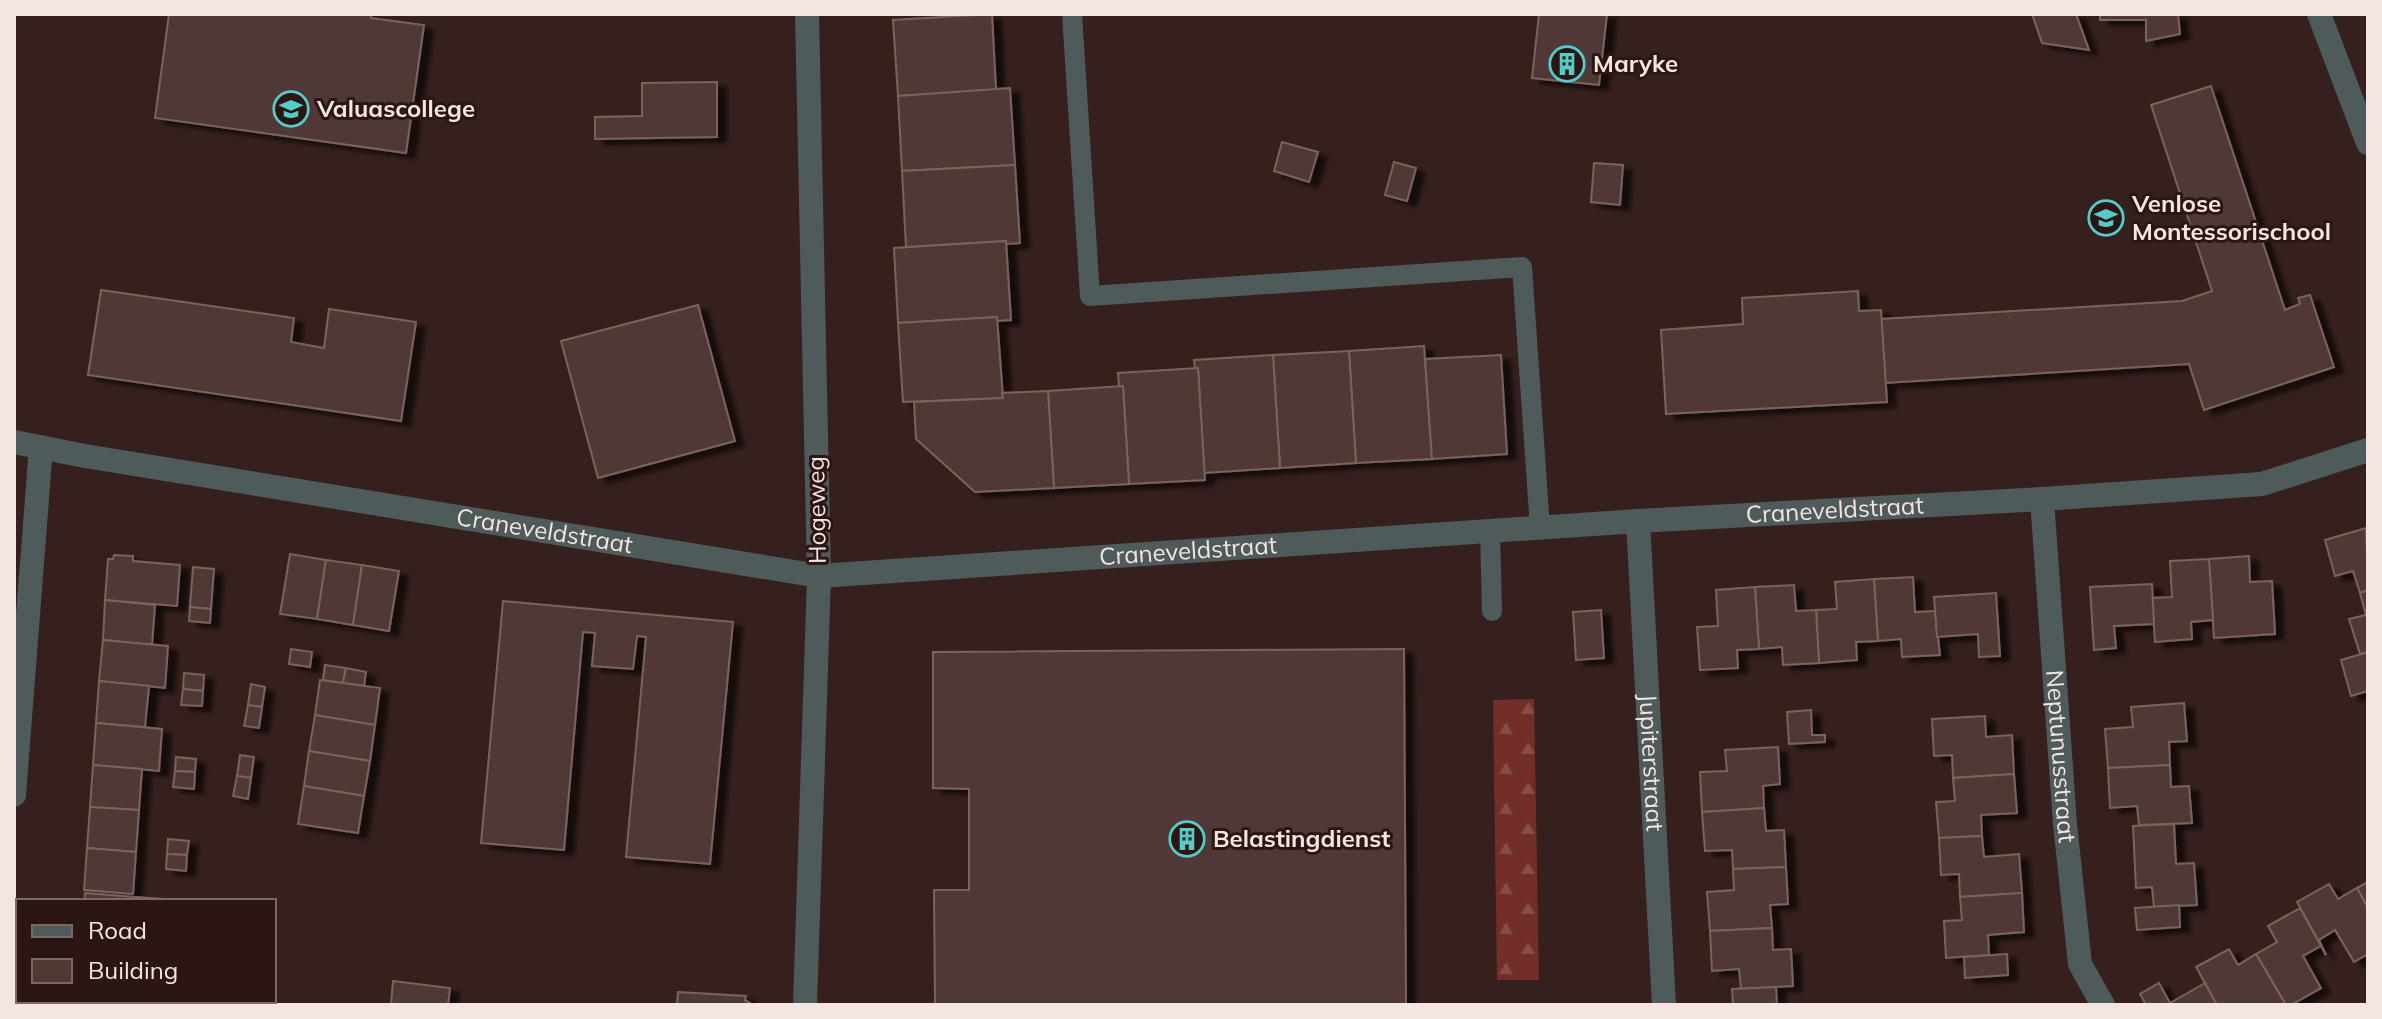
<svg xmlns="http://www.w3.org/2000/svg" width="2382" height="1019" font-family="Mulish,sans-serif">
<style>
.forest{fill:url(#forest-firs)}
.building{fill:#503935;stroke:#7c625e;stroke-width:2;filter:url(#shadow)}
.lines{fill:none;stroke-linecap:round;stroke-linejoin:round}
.lane{stroke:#4e5b5a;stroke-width:20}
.street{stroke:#4e5b5a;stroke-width:24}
.labels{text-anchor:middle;stroke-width:6;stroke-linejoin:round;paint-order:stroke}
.poi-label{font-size:24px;font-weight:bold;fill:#f4e5e2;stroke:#2b1614;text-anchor:start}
.street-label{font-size:24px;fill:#f4e5e2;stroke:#2b1614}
</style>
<defs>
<pattern id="forest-firs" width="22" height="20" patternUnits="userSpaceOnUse" patternTransform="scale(2)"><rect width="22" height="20" fill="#722e27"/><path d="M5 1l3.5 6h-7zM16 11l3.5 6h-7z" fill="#874c46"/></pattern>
<filter id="shadow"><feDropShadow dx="9" dy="5" stdDeviation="2" flood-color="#0009"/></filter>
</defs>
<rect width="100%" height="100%" fill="#35201d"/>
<path class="forest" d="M1534 699 1539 980H1497L1493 700Z"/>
<g class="building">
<path d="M169 14H371V18L424 25 406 153 155 118Z"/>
<path d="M992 14 996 90 898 96 893 20Z"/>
<path d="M1539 14H1607L1599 85 1532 78Z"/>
<path d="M2032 14H2076L2089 50 2042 43Z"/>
<path d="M2100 14H2178L2180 34 2146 41V20H2100Z"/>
<path d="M717 82V137L595 139V117L642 116V83Z"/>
<path d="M2211 86 2285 310 2300 304 2298 298 2310 295 2334 367 2204 410 2189 364 1885 383 1881 319 2182 301 2212 291 2151 105Z"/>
<path d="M1010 88 1015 165 902 171 898 96Z"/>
<path d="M1282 142 1318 152 1309 182 1274 171Z"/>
<path d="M1394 162 1416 168 1407 201 1385 195Z"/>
<path d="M1594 163 1623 165 1620 205 1591 202Z"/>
<path d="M1015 165 1020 243 1006 244V241L906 247 902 171Z"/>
<path d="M1006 241 1011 320 997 321V317L898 323 894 248Z"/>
<path d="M101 290 294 318 291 342 324 348 329 309 416 322 401 421 88 375Z"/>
<path d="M1858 291 1859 311 1881 310 1887 402 1666 414 1661 330 1743 324 1742 298Z"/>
<path d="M698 305 735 441 598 478 561 341Z"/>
<path d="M997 317 1003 398 903 402 898 323Z"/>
<path d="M1424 346 1432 459 1356 463 1349 351Z"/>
<path d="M1349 351 1356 463 1280 468 1273 355Z"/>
<path d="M1273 355 1280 468 1204 473 1198 368H1195L1194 360Z"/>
<path d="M1501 355 1507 454 1432 459 1425 359Z"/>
<path d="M1198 368 1205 480 1129 484 1123 386H1119L1118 373Z"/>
<path d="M1123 386 1129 484 1054 488 1048 391Z"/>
<path d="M1048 391 1054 488 975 492 916 439 914 402 1003 398 1002 393Z"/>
<path d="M2366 528 2368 590 2360 593 2353 571 2335 576 2325 540Z"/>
<path d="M290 554 326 560 317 619 280 614Z"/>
<path d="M114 555 133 556V561L180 565 177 606 105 600 108 559H113Z"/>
<path d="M2249 556 2250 582 2272 581 2275 634 2214 638 2209 559Z"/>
<path d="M2209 559 2213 620 2191 622 2192 639 2155 642 2152 598 2172 597 2170 561Z"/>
<path d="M326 560 362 565 353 625 317 619Z"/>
<path d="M362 565 399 571 389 631 353 625Z"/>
<path d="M193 567 214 569 211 609 190 607Z"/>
<path d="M1913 577 1915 612 1935 611 1940 655 1902 657 1901 639 1878 641 1874 579Z"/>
<path d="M1874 579 1878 641 1856 642 1857 660 1819 663 1816 610 1837 609 1835 582Z"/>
<path d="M2152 584 2154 624 2114 626 2116 648 2094 650 2090 587Z"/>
<path d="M1794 585 1796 611 1816 610 1819 663 1783 665 1782 647 1759 649 1755 587Z"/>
<path d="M1755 587 1759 649 1737 650 1738 668 1700 670 1697 627 1718 626 1716 590Z"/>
<path d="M2368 590V652L2360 654 2349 619 2366 615 2360 593Z"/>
<path d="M1996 593 2000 656 1979 657 1978 634 1937 637 1934 597Z"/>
<path d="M105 600 155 605 152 645 103 640Z"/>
<path d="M503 601 733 622 710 864 626 857 646 637 637 636 633 669 592 666 595 633 583 632 564 850 481 843Z"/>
<path d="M190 607 211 609 210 623 189 621Z"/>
<path d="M1601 610 1604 658 1576 660 1573 612Z"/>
<path d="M103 640 168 646 165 688 99 681Z"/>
<path d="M291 649 312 652 310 667 289 664Z"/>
<path d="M1404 649 1406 1005H935L934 890H969V789L933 788V652Z"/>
<path d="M2368 652V691L2351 696 2341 660Z"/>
<path d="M325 665 346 668 343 683 323 680Z"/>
<path d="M346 668 366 672 364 686 343 683Z"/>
<path d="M184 673 204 675 203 691 183 689Z"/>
<path d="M320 680 380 688 375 725 315 715Z"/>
<path d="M99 681 149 686 145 727 96 723Z"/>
<path d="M251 684 265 687 262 707 248 705Z"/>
<path d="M183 689 203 691 202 706 181 705Z"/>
<path d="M2184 703 2187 741 2169 742 2170 765 2108 768 2105 729 2133 727 2131 707Z"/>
<path d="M248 705 262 707 259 728 244 726Z"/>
<path d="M1811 710 1812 735H1825V742L1789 744 1787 712Z"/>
<path d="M315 715 375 725 370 761 309 751Z"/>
<path d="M1985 716 1986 737 2012 735 2014 774 1953 778 1952 755 1934 756 1932 719Z"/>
<path d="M96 723 162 729 159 771 93 765Z"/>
<path d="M1778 747 1780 784 1763 786 1764 808 1702 812 1700 772 1727 771 1725 750Z"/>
<path d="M309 751 370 761 364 796 304 786Z"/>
<path d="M240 755 254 757 251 778 237 776Z"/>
<path d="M176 757 196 759 195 772 175 771Z"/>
<path d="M93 765 142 769 139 810 90 807Z"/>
<path d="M2170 765 2171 787 2189 786 2192 823 2139 825 2137 806 2110 808 2108 768Z"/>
<path d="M175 771 195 772 194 789 173 787Z"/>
<path d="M2014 774 2017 813 1981 815 1982 836 1939 838 1936 802 1955 801 1953 778Z"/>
<path d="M237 776 251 778 248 799 233 796Z"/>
<path d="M304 786 364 796 358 833 298 824Z"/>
<path d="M90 807 139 810 136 852 87 848Z"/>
<path d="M1764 808 1766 831 1784 830 1786 867 1733 869 1732 850 1705 851 1702 812Z"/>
<path d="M2174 824 2176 864 2194 863 2197 905 2154 907 2152 887 2136 888 2133 826Z"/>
<path d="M1982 836 1984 857 2019 854 2022 893 1960 897 1959 874 1941 875 1939 838Z"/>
<path d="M168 839 189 841 187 855 167 854Z"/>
<path d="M87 848 136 852 133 894 84 890Z"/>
<path d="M167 854 187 855 186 871 166 869Z"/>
<path d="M1786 867 1788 904 1770 905 1772 928 1710 931 1707 892 1734 890 1733 869Z"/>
<path d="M2368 882V908L2357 888Z"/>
<path d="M2329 884 2338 899 2357 888 2368 908V954L2354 962 2335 930 2319 940 2326 955 2297 902Z"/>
<path d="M85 893 135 897 192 901H84Z"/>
<path d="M2022 893 2024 932 1988 935 1989 955 1946 958 1944 921 1962 920 1960 897Z"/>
<path d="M2179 905 2180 927 2137 930 2135 908Z"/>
<path d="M2300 908 2326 955 2321 946 2303 956 2321 988 2291 1005H2286L2256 954 2277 942 2268 926Z"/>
<path d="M1772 928 1773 950 1791 949 1793 986 1741 989 1739 969 1712 971 1710 931Z"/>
<path d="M2229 949 2238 965 2256 954 2286 1005H2217L2196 967Z"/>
<path d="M2007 954 2008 975 1965 978 1964 957Z"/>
<path d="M393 981 450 988 448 1005H391Z"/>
<path d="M2159 983 2170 1003 2205 983 2217 1005H2146L2140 994Z"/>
<path d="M1776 987 1777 1005H1733L1732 989Z"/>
<path d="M678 992 746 996 745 1000 753 1005H677Z"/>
<path d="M71 1001H155V1005H70Z"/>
</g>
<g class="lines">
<g class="lane">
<path d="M1072 14 1090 296 1522 267 1540 528"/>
<path d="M1490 531 1492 611"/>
</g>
<g class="street">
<path d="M2319 14 2368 143"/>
<path id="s1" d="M14 442 85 456 819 576 1638 521 2042 499 2262 484 2368 450"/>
<path id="s2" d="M2042 499 2065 824 2080 964 2103 1005"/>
<path id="s3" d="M1638 521 1664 1005"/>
<path d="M14 795 41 447"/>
<path d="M805 1005 819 576 807 14"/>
</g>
</g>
<defs>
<symbol id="building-ring" viewBox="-11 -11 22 22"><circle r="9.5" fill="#2b1614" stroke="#54cdc8" stroke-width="1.5"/><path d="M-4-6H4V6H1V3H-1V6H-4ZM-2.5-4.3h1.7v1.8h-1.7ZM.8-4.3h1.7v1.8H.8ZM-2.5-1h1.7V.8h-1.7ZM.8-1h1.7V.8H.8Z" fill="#54cdc8"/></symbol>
<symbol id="school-ring" viewBox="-11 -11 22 22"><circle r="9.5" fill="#2b1614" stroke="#54cdc8" stroke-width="1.5"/><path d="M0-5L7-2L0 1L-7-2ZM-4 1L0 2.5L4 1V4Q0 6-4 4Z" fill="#54cdc8"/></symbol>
</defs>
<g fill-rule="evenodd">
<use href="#building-ring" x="1547" y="44" width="40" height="40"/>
<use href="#school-ring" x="271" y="89" width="40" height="40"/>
<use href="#school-ring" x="2086" y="198" width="40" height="40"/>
<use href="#building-ring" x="1167" y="819" width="40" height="40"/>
</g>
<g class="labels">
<g class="poi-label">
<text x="1593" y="72">Maryke</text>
<text x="317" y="117">Valuascollege</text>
<text x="2132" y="212">Venlose<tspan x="2132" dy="28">Montessorischool</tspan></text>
<text x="1213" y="847">Belastingdienst</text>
</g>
<g class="street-label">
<text transform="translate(817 510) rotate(-91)" y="8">Hogeweg</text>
<text dy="8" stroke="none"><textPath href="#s1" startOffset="1834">Craneveldstraat</textPath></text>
<text dy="8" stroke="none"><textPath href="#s1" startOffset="538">Craneveldstraat</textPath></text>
<text dy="8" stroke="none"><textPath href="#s1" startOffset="1186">Craneveldstraat</textPath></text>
<text dy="8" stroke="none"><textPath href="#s2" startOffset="258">Neptunusstraat</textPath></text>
<text dy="8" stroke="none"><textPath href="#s3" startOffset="242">Jupiterstraat</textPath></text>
</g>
</g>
<rect width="2382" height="1019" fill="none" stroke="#f4e5e2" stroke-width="32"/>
<rect x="16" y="899" width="260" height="104" fill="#2b1614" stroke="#7b6966" stroke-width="2"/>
<rect x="32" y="925" width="40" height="12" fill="#4e5b5a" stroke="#7b6966" stroke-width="2"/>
<text x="88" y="939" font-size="24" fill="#f4e5e2">Road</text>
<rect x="32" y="959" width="40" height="24" fill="#503935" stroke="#7b6966" stroke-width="2"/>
<text x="88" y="979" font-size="24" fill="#f4e5e2">Building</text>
</svg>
